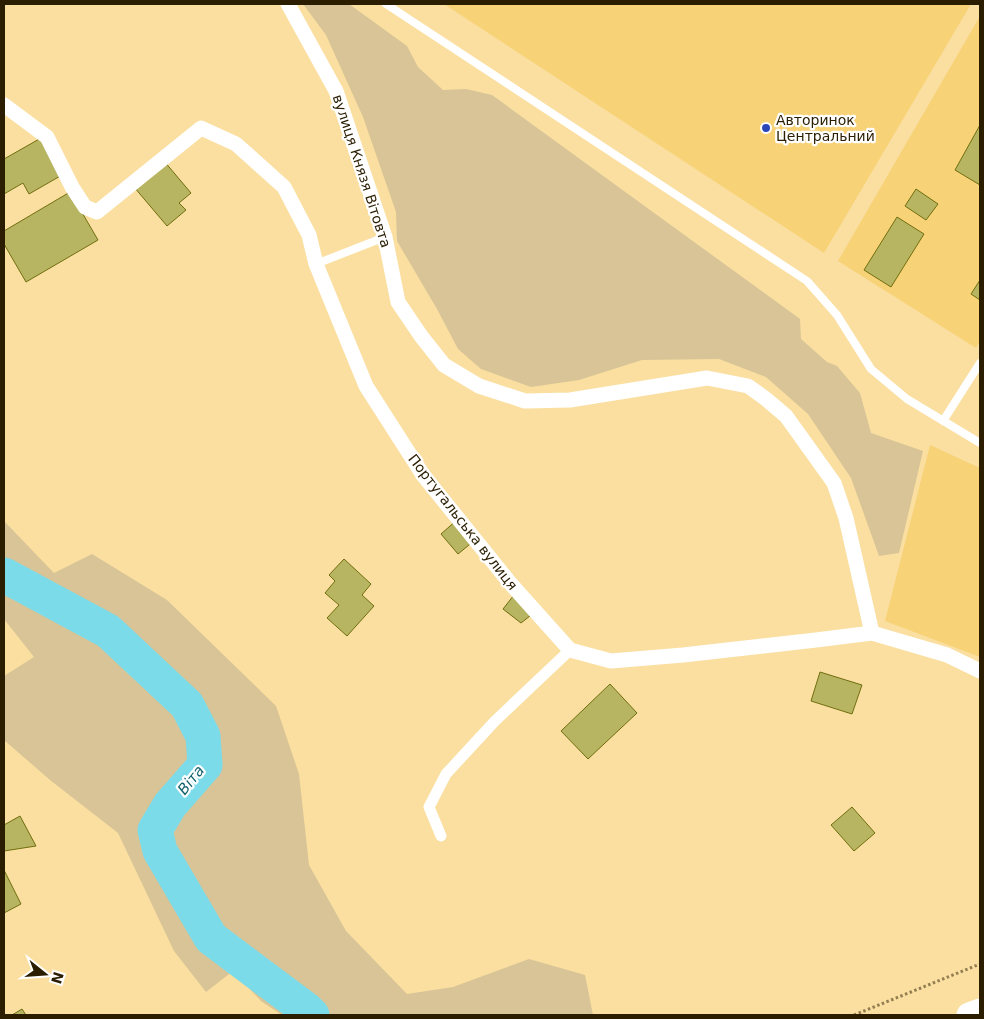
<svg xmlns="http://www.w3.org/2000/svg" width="984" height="1019" font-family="'DejaVu Sans',sans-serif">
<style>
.built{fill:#f7d277}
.green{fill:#d8c496}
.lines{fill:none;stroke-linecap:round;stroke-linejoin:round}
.river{stroke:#7cdbe9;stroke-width:35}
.building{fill:#b7b561;stroke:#716e0f}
.path{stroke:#927e50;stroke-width:3;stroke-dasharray:2.5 2.5;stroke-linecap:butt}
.service{stroke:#fff;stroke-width:8}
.pedestrian{stroke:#fff;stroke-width:11}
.minor{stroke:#fff;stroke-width:15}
.primary{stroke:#fff;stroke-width:25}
.poi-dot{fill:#2b47b7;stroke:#fff;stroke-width:2}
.labels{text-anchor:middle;stroke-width:4.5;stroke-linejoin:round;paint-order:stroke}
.poi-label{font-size:14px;fill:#2a1d00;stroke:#fff;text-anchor:start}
.street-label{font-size:14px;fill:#2a1d00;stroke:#fff}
.water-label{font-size:15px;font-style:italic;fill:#13636d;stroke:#fff}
</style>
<rect width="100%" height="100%" fill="#fadfa0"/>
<g class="built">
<path d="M444 4H971L824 253Z"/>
<path d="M980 16V341L976 348 838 261Z"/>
<path d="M930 445 980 468V657L885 621Z"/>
</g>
<g class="green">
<path d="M303 4H349L407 46 418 67 443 90 466 89 492 95 800 319 801 339 827 362 837 366 860 393 871 433 923 451 899 553 879 556 851 478 808 414 766 377 719 359 642 360 579 380 531 387 481 369 458 349 437 309 397 241 396 212 363 117 326 35Z"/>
<path d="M4 521 54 573 92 554 167 600 276 706 299 774 309 865 346 931 407 994 453 987 529 959 585 975 593 1015H282L261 1001 233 971 206 992 174 951 118 833 50 780 4 740V676L34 657 4 619Z"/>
</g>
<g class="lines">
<path class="river" d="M4 575 108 631 187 705 203 736 205 765 170 805 155 830 160 851 211 938 307 1010 312 1015"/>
</g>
<g class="building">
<path d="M980 125V185L955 170Z"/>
<path d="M41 138 62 175 29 194 23 183 4 194V159Z"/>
<path d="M164 161 191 193 179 203 186 210 167 226 134 187Z"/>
<path d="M916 189 938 204 926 220 905 206Z"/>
<path d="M70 192 98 240 26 282 4 244V231Z"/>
<path d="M897 217 924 234 891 287 864 270Z"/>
<path d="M980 280V300L971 294Z"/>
<path d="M458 519 475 540 458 554 441 534Z"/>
<path d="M344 559 371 584 362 595 374 606 347 636 327 618 339 605 325 593 335 581 329 575Z"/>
<path d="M514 595 535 612 521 623 503 609Z"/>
<path d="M820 672 862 685 852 714 811 701Z"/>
<path d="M610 684 637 713 588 759 561 731Z"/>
<path d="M852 807 875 833 854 851 831 825Z"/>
<path d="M20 816 36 846 4 851V825Z"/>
<path d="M4 870 21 904 4 913Z"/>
<path d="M22 1009 26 1015H12Z"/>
</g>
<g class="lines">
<path class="path" d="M854 1015 980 964"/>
<g class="service">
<path d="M386 4 807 281 837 315 871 369 907 399 980 443"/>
<path d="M316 264 385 237"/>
<path d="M943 421 980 363"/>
</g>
<path class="pedestrian" d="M441 836 429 807 446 774 495 721 570 650"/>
<g class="minor">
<path d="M288 4 336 91 385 237 398 302 421 336 444 365 479 386 525 401 570 400 707 378 748 386 766 399 786 416 834 483 846 518 872 633"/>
<path d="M4 105 47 137 72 187 85 207 97 212 201 128 236 144 284 187 309 235 316 264 366 386 423 475 510 583 570 650 611 661 683 655 816 640 872 633 947 655 980 671"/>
</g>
<path class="primary" d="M969 1015 980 1011"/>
</g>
<circle class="poi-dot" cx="766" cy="128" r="5"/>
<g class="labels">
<g class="poi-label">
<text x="776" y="125">Авторинок<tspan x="776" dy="16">Центральний</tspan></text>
</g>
<g class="street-label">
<text transform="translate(362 171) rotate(72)" y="5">вулиця Князя Вітовта</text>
<text transform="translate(463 522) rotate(52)" y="5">Португальська вулиця</text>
</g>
<g class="water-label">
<text transform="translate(191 780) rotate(-51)" y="5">Віта</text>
</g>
</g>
<rect width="984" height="1019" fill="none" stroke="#2a1d00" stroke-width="10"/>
<g transform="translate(45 974) rotate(107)" stroke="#ffffff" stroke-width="4" paint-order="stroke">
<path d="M0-4L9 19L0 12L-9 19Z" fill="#2a1d00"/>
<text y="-8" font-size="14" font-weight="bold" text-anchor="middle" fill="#2a1d00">N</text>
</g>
</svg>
